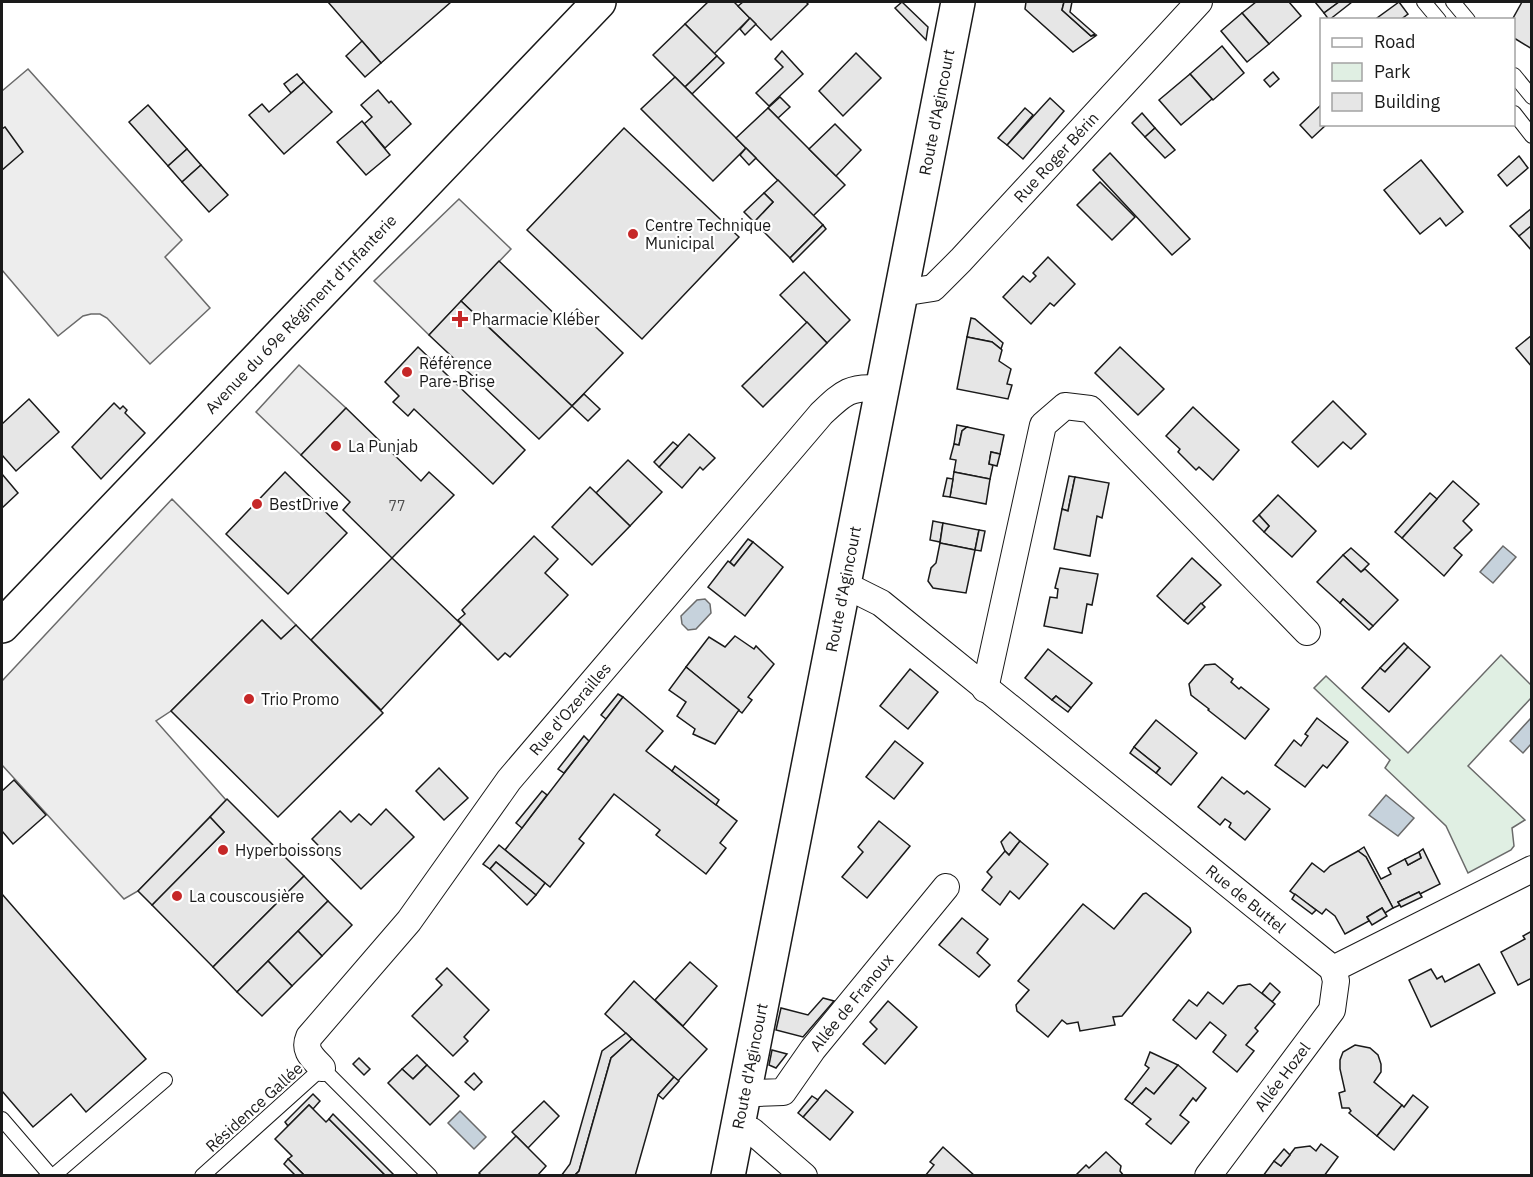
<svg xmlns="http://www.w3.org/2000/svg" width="1533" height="1177" font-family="'IBM Plex Sans',sans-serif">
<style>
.green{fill:#e0efe3;stroke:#6a6a6a;stroke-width:1.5}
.parking{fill:#ededed;stroke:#6a6a6a;stroke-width:1.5}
.water{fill:#c6d2dc;stroke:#6a6a6a;stroke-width:1.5}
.building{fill:#e6e6e6;stroke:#1a1a1a;stroke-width:1.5}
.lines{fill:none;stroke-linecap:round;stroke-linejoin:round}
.lane-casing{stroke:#1a1a1a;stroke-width:16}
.street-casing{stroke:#1a1a1a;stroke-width:28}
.secondary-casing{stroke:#1a1a1a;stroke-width:36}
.lane{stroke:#fff;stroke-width:14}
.street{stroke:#fff;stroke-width:26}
.secondary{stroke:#fff;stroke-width:33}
.poi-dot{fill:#c62828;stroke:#fff;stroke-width:2}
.labels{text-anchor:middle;stroke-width:4.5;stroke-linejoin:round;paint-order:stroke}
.number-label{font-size:14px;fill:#4d4d4d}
.street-label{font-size:16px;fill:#1a1a1a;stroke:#fff}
.poi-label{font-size:16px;fill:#1a1a1a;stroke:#fff;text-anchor:start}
</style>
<rect width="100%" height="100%" fill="#fff"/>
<path class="green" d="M1501 655 1531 685V698L1468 766 1525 820 1512 828 1514 846 1511 850 1468 873 1446 826 1385 768 1390 760 1314 688 1326 676 1408 753Z"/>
<g class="parking">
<path d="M28 69 182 240 165 257 210 308 150 364 107 318 100 314H91L83 316 58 336 2 270V91Z"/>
<path d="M459 199 511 249 429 335 374 281Z"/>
<path d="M299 365 346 408 301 455 256 412Z"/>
<path d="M172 499 296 625 281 639 262 620 171 711 156 721 226 800 138 891 124 899 2 765V681Z"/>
</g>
<g class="water">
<path d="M1503 546 1516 557 1493 583 1480 572Z"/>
<path d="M705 599 710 604 711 613 696 629 688 630 682 624 681 616 697 600Z"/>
<path d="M1531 718V744L1523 753 1510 741Z"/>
<path d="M1386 795 1414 818 1398 836 1369 815Z"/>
<path d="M460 1111 486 1137 474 1149 448 1123Z"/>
</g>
<g class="building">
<path d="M328 2H451L381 63Z"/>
<path d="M708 2H734L750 18 714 54 685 24Z"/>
<path d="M743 2H806L808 4 771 40 738 6Z"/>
<path d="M902 2 928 27 926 40 895 8Z"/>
<path d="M1026 2H1064L1062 10 1091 36 1097 35 1073 52 1025 9Z"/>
<path d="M1064 2H1072L1070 12 1095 34 1091 36 1062 10Z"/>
<path d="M1256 2H1289L1301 16 1269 44 1242 13Z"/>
<path d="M1315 2H1339L1324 13Z"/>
<path d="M1339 2H1352L1329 20 1324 13Z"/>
<path d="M1399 2 1408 14 1400 20H1378L1377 18Z"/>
<path d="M1522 2H1532V49L1514 38V20H1512Z"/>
<path d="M1242 13 1269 44 1247 62 1221 31Z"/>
<path d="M750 18 756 24 745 35 740 29Z"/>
<path d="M685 24 717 56 685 87 653 55Z"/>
<path d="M362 41 381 63 365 77 346 56Z"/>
<path d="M1222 46 1244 73 1213 100 1190 74Z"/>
<path d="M782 51 803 74 769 106 756 93 783 67 775 59Z"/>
<path d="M856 53 881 78 843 116 819 91Z"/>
<path d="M717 56 724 63 692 94 685 87Z"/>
<path d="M1273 72 1279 79 1270 87 1264 80Z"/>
<path d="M297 74 304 82 291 93 284 84Z"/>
<path d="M1190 74 1212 99 1181 125 1159 100Z"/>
<path d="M675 77 746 148 713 181 641 109Z"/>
<path d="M304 82 332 112 284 154 249 115 262 104 269 112Z"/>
<path d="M378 90 389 103 391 101 411 124 385 148 364 124 372 117 361 105Z"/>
<path d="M780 97 790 107 778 118 768 108Z"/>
<path d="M1050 98 1064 111 1023 159 1007 145Z"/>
<path d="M148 105 187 149 168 166 129 122Z"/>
<path d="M1321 105 1322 124H1327L1312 138 1300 125Z"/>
<path d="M768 108 845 185 813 216 736 138Z"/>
<path d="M1025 108 1033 115 1007 145 998 138Z"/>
<path d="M1142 113 1155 128 1145 137 1132 123Z"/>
<path d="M362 121 390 155 366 175 337 142Z"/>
<path d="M835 124 861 150 836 176 809 149Z"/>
<path d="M5 127 23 152 2 170V129Z"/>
<path d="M624 128 739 237 642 339 527 230Z"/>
<path d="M1155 128 1175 150 1165 158 1145 137Z"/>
<path d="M746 148 756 158 749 165 740 155Z"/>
<path d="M187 149 201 165 182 182 168 166Z"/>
<path d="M1110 153 1190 239 1172 255 1093 170Z"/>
<path d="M1519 156 1528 168 1507 186 1498 175Z"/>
<path d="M1421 160 1463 212 1446 226 1440 218 1420 234 1384 190Z"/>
<path d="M201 165 228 195 209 212 182 182Z"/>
<path d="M778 180 823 225 790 258 754 222 773 202 764 193Z"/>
<path d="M1100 182 1135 217 1112 240 1077 205Z"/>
<path d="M764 193 773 202 754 222 744 212Z"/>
<path d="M1532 208V227L1519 236 1510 226Z"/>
<path d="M823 225 826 229 793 262 790 258Z"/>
<path d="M1531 226 1532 227V251L1519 236Z"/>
<path d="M1048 257 1075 284 1054 306 1050 303 1031 324 1003 297 1023 276 1030 282 1036 276 1033 273Z"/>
<path d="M499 261 564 323 577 309 623 353 572 406 461 301Z"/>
<path d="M804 272 850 320 827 343 780 295Z"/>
<path d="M461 301 572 406 539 439 429 335Z"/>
<path d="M971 318 975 319 1003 343 1001 349 992 342 967 337Z"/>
<path d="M807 322 827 343 763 407 742 386Z"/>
<path d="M1532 335V367L1516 348Z"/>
<path d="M967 337 992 342 1002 350 999 361 1011 369 1007 384 1012 385 1008 399 957 389Z"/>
<path d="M418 347 525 450 493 484 414 409 408 416 393 402 399 396 385 382Z"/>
<path d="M1120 347 1164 389 1138 415 1095 373Z"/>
<path d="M584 394 600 409 588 421 572 406Z"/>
<path d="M29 399 59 432 16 471 2 455V424Z"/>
<path d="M1333 401 1366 434 1351 449 1343 442 1318 467 1292 442Z"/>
<path d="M114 403 120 409 123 406 127 410 125 413 145 433 101 479 72 447Z"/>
<path d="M1193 407 1239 450 1213 480 1199 467 1196 470 1178 452 1180 449 1166 436Z"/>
<path d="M346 408 421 481 429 472 454 495 392 558 343 510 350 502 301 455Z"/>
<path d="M957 425 967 427 962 431 959 445 954 444Z"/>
<path d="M967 427 1004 435 1000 454 991 452 989 464 993 465 990 479 954 472 956 460 950 459 954 444 959 445 962 431Z"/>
<path d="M689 434 715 458 703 470 700 467 682 488 659 467Z"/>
<path d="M673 442 678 446 659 467 654 462Z"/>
<path d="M991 452 1000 454 997 466 989 464Z"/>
<path d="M628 460 662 492 630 526 596 493Z"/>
<path d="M285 472 347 533 288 594 226 534Z"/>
<path d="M954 472 990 479 986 504 950 497Z"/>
<path d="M2 474 18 493 2 508Z"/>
<path d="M1069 476 1075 477 1068 511 1062 509Z"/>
<path d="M1075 477 1109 483 1102 518 1097 516 1090 556 1054 549 1062 509 1068 511Z"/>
<path d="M947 478 953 479 950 497 943 496Z"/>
<path d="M1453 481 1479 504 1463 521 1472 530 1454 548 1462 555 1444 576 1402 538Z"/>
<path d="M590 487 630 526 592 565 552 527Z"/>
<path d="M1430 493 1437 499 1402 538 1395 532Z"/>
<path d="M1278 495 1316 531 1292 557 1264 532 1269 526 1259 515Z"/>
<path d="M1259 515 1269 526 1264 532 1253 521Z"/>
<path d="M933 521 943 523 940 542 930 540Z"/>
<path d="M943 523 979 530 975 550 940 543Z"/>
<path d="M979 530 985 531 981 551 975 550Z"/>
<path d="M534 536 558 559 545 573 568 595 510 657 505 653 498 660 458 620 465 614 462 610Z"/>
<path d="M748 539 753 542 734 566 730 562Z"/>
<path d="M753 542 783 567 745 616 708 587 728 561 734 566Z"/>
<path d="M940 543 975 550 966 593 933 588 928 581 931 568 936 563Z"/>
<path d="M1351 548 1369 564 1361 572 1343 555Z"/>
<path d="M1343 555 1361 572 1365 569 1398 600 1373 626 1343 599 1340 603 1317 582Z"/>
<path d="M392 558 461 624 381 710 311 640Z"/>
<path d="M1192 558 1221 585 1184 621 1157 596Z"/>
<path d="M1060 568 1098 574 1092 605 1087 604 1082 633 1044 626 1050 597 1057 598 1058 589 1055 588Z"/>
<path d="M1343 599 1373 626 1369 630 1340 603Z"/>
<path d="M1201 603 1205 607 1188 624 1184 621Z"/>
<path d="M262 620 281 639 296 625 383 713 278 817 171 711Z"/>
<path d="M735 636 754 649 756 646 774 664 748 697 752 700 742 713 686 667 709 637 725 647Z"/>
<path d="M1404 643 1408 647 1385 672 1380 668Z"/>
<path d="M1408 647 1430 667 1389 712 1362 688 1380 668 1385 672Z"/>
<path d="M1048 649 1092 683 1071 708 1056 696 1052 700 1025 678Z"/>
<path d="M1215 664 1233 679 1231 682 1239 689 1241 687 1269 709 1245 739 1208 710 1209 709 1191 695 1189 684 1205 665Z"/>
<path d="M686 667 739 710 715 744 693 734 695 729 677 716 686 702 669 690Z"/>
<path d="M910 669 938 692 908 729 880 706Z"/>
<path d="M618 694 623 697 606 719 601 715Z"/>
<path d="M1056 696 1071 708 1068 712 1052 700Z"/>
<path d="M623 697 663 731 646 751 737 821 720 843 726 848 706 874 656 835 660 830 614 794 579 839 584 843 550 887 505 850Z"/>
<path d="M1317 718 1348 742 1327 768 1323 765 1305 787 1275 765 1294 740 1301 746 1308 736 1305 734Z"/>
<path d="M1156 720 1197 753 1171 785 1156 773 1160 768 1134 747Z"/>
<path d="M584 736 589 741 564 773 558 769Z"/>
<path d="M895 741 923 763 894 799 866 777Z"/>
<path d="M1134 747 1160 768 1156 773 1130 753Z"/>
<path d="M675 766 719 800 716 805 672 771Z"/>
<path d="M439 768 468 798 444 820 416 791Z"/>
<path d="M1222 777 1244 794 1247 791 1270 809 1245 840 1229 827 1231 823 1225 819 1220 825 1198 807Z"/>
<path d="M14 780 46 815 13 844 2 831V791Z"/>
<path d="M542 791 547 795 522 828 516 823Z"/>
<path d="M227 799 304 876 213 967 152 905 224 832 210 817Z"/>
<path d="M386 809 414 837 361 889 312 839 340 811 351 822 359 814 371 825Z"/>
<path d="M210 817 224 832 152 905 138 891Z"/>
<path d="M879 821 910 846 867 898 842 877 863 852 858 847Z"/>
<path d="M1010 832 1020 841 1009 855 1005 851 1001 842Z"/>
<path d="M1020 841 1048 864 1019 899 1010 891 1000 905 982 890 992 877 987 872 1005 851 1009 855Z"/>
<path d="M499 845 545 883 536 895 496 862 490 869 483 864Z"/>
<path d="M1364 847 1381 879 1391 874 1388 868 1405 859 1408 865 1421 858 1419 852 1423 849 1440 884 1420 894 1419 892 1398 902 1400 905 1393 908 1366 857 1358 851Z"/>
<path d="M1358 851 1366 857 1393 908 1385 913 1382 908 1367 917 1369 921 1345 934 1335 916 1326 909 1322 914 1290 891 1312 863 1324 872 1330 866Z"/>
<path d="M1419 852 1421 858 1408 865 1405 859Z"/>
<path d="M496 862 536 895 527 905 490 869Z"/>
<path d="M304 876 328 901 237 992 213 967Z"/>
<path d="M1419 892 1422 897 1401 907 1398 902Z"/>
<path d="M1146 893 1190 928 1191 932 1122 1016 1113 1017 1115 1025 1080 1031 1078 1022 1067 1024 1062 1020 1048 1037 1017 1011 1016 1005 1029 990 1018 981 1083 904 1114 929 1143 894Z"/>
<path d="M2 894 146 1059 86 1112 71 1094 33 1127 2 1091Z"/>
<path d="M1295 894 1316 910 1312 914 1292 899Z"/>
<path d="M328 901 352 925 322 956 298 931Z"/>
<path d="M1382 908 1387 916 1372 925 1367 917Z"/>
<path d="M962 918 988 939 977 953 990 965 979 977 939 945Z"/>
<path d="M298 931 322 956 292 986 268 961Z"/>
<path d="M1532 931V978L1518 985 1501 952 1525 939 1523 936Z"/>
<path d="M268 961 292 986 262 1016 237 992Z"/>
<path d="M690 962 717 986 683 1026 655 1000Z"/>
<path d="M1479 964 1495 993 1431 1027 1409 980 1431 969 1437 979 1442 976 1445 982Z"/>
<path d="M447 968 489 1010 464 1037 468 1041 453 1056 412 1016 442 985 436 979Z"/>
<path d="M634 981 707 1049 678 1081 605 1014Z"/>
<path d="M1270 983 1280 992 1272 1002 1262 993Z"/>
<path d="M1250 984 1275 1004 1255 1028 1258 1031 1246 1045 1254 1051 1237 1072 1213 1052 1226 1035 1210 1022 1196 1039 1173 1020 1189 1000 1197 1006 1208 992 1223 1004 1238 986Z"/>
<path d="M823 998 834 1001 803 1037 776 1030 781 1008 808 1015Z"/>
<path d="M888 1001 917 1027 885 1064 863 1044 877 1029 870 1022Z"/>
<path d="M626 1033 632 1039 611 1058 579 1171 574 1176H561L570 1164 602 1051Z"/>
<path d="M632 1039 674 1077 658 1095 635 1176H574L579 1171 611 1058Z"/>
<path d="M1355 1045 1370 1048 1378 1055 1381 1064V1072L1374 1082 1402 1105 1377 1136 1349 1113 1351 1111 1349 1108H1342L1339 1093 1345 1091 1340 1069V1060L1343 1052Z"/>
<path d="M772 1050 787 1054 776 1068 769 1065Z"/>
<path d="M1150 1052 1178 1065 1154 1094 1146 1088 1132 1104 1125 1099 1149 1068 1145 1065Z"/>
<path d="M417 1055 427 1065 413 1079 402 1069Z"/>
<path d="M359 1058 370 1069 364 1075 353 1064Z"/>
<path d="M427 1065 459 1096 430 1125 388 1083 402 1069 413 1079Z"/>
<path d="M1178 1065 1206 1088 1196 1101 1193 1098 1180 1115 1189 1122 1171 1144 1146 1124 1151 1119 1132 1104 1146 1088 1154 1094Z"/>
<path d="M474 1073 482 1082 474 1090 465 1082Z"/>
<path d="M674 1077 679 1081 663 1099 658 1095Z"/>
<path d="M826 1090 853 1112 830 1140 803 1117Z"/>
<path d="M313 1094 320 1101 313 1109 309 1105 288 1126 285 1122Z"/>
<path d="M1413 1095 1428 1107 1394 1150 1377 1136 1402 1105 1404 1107Z"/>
<path d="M812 1096 818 1100 803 1117 798 1113Z"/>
<path d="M544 1101 559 1116 528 1148 512 1132Z"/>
<path d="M309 1105 326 1122 329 1119 386 1176H305L288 1159 292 1156 275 1139Z"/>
<path d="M333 1114 395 1176H386L329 1119Z"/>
<path d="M516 1136 546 1166 537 1176H482L479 1173Z"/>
<path d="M1321 1144 1338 1157 1324 1176H1263L1274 1161 1281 1166 1295 1148 1310 1146 1316 1151Z"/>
<path d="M943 1147 975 1176H925L934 1165 930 1162Z"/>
<path d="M1284 1149 1290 1155 1281 1166 1274 1161Z"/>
<path d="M1106 1152 1121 1166 1120 1171 1124 1176H1075L1086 1165 1089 1168Z"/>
<path d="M288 1159 305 1176H296L284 1164Z"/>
</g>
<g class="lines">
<defs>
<g id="lane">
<path d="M1424 2 1439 20"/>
<path d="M1453 2 1468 20"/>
<path d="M1514 75 1532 97"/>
<path d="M1514 113 1532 136"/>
<path d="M2 1119 51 1176"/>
<path d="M53 1176 165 1080"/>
<path d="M202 1176 322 1068 430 1176"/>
</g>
<g id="street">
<path id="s1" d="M901 293 933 288 961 260 1199 2"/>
<path id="s2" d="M844 588 857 591 881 603 1333 969 1532 869"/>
<path d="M985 689 1043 425 1065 406 1090 409 1307 632"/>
<path id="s3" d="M322 1068C313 1058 303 1051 309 1037L409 921 509 780 821 414C842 394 850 385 881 389"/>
<path id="s4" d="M744 1090 758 1093 783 1092 813 1049 946 887"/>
<path d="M737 1127 752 1131 804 1176"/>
<path id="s5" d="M1208 1176 1332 1010 1336 981 1333 969"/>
</g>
<g id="secondary">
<path id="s6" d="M2 626 599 2"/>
<path id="s7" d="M728 1176 958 2"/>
</g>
</defs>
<use href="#lane" class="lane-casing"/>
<use href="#street" class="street-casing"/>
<use href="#secondary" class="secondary-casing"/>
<use href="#lane" class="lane"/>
<use href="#street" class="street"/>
<use href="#secondary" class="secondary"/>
</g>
<g class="poi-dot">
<circle cx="633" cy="234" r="6"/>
<path d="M457 310h6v6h6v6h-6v6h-6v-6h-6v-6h6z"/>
<circle cx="407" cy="372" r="6"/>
<circle cx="336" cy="446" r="6"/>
<circle cx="257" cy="504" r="6"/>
<circle cx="249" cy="699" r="6"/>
<circle cx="223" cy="850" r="6"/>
<circle cx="177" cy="896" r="6"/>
</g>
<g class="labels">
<g class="number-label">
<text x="397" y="511">77</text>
</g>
<g class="street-label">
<text dy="6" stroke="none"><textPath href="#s7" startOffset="1084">Route d'Agincourt</textPath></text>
<text dy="6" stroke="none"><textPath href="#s1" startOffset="212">Rue Roger Bérin</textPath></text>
<text dy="6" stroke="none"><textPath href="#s6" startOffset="432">Avenue du 69e Régiment d'Infanterie</textPath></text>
<text dy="6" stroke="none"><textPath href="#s7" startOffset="598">Route d'Agincourt</textPath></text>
<text dy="6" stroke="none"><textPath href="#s3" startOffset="456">Rue d'Ozerailles</textPath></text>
<text dy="6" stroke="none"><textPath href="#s2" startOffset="510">Rue de Buttel</textPath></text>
<text dy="6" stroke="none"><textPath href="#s4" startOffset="152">Allée de Franoux</textPath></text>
<text dy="6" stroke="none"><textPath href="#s7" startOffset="112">Route d'Agincourt</textPath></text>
<text dy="6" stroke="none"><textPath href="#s5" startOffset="124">Allée Hozel</textPath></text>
<text transform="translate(254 1107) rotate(-42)" y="6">Résidence Gallée</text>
</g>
<g class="poi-label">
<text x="645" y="231">Centre Technique<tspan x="645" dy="18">Municipal</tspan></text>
<text x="472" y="325">Pharmacie Kléber</text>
<text x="419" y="369">Référence<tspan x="419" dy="18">Pare-Brise</tspan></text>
<text x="348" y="452">La Punjab</text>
<text x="269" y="510">BestDrive</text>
<text x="261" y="705">Trio Promo</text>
<text x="235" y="856">Hyperboissons</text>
<text x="189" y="902">La couscousière</text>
</g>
</g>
<rect width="1533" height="1177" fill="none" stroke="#1a1a1a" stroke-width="6"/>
<rect x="1320" y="18" width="195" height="108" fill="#ffffff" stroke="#a3a3a3" stroke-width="1.5"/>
<rect x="1332" y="38" width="30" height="9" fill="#ffffff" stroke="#a3a3a3" stroke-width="1.5"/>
<text x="1374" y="48" font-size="18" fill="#1a1a1a">Road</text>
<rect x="1332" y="63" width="30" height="18" fill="#e0efe3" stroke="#a3a3a3" stroke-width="1.5"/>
<text x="1374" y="78" font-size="18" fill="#1a1a1a">Park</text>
<rect x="1332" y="93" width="30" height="18" fill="#e6e6e6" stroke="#a3a3a3" stroke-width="1.5"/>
<text x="1374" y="108" font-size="18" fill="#1a1a1a">Building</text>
</svg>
